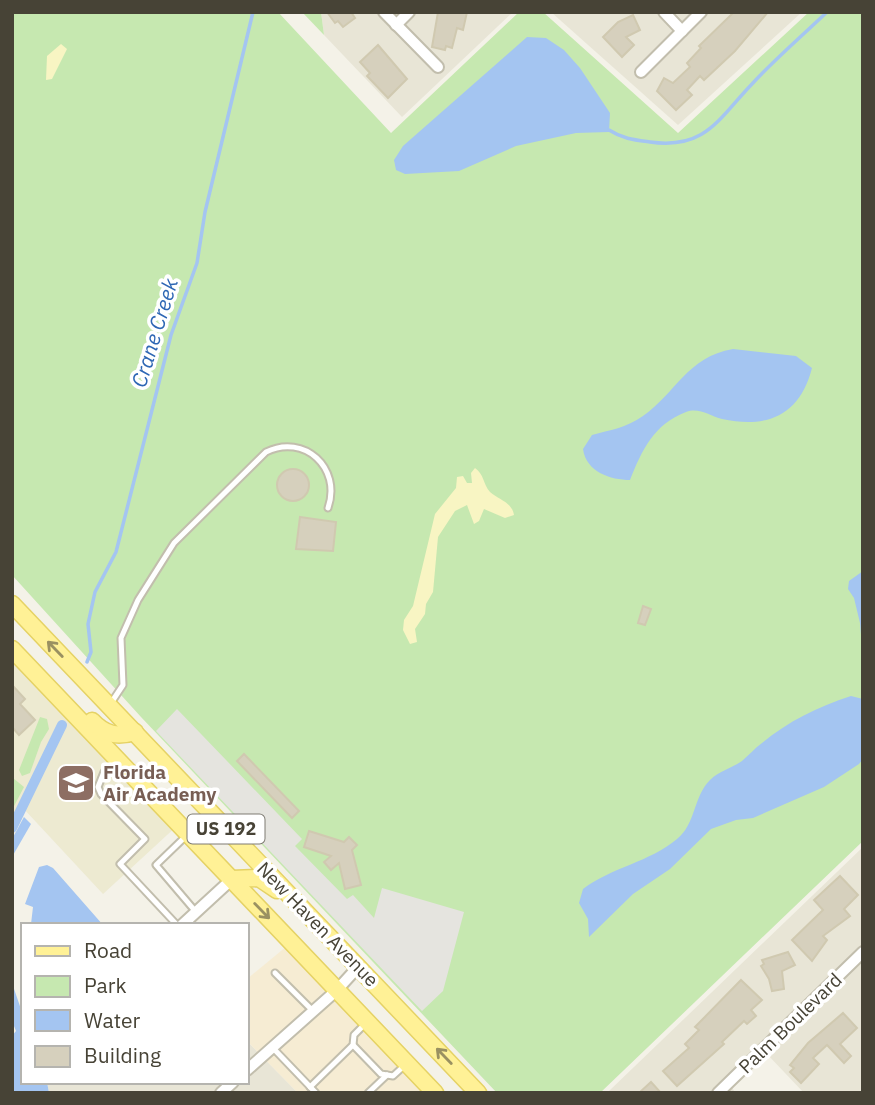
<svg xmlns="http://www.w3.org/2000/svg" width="875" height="1105" font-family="'IBM Plex Sans',sans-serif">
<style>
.residential{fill:#e8e5d6}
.commercial{fill:#f6ecd3}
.education{fill:#edead1}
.green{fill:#c6e8b0}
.sand{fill:#f8f5c3}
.parking{fill:#e5e4df}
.water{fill:#a4c5f1}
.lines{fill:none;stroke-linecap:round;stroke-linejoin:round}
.stream{stroke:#a4c5f1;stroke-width:3.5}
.canal{stroke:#a4c5f1;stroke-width:10}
.building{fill:#d6d0bd;stroke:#d0c9b0;stroke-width:2}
.service-casing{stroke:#c2bead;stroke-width:9}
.minor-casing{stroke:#c2bead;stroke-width:14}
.primary-casing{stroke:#e5d265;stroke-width:19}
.service{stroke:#fff;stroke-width:5}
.minor{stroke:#fff;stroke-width:10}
.primary{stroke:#fff196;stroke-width:16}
.oneway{stroke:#9a9161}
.labels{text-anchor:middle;stroke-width:7;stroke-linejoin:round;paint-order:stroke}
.shield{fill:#fff;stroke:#7e7b72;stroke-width:2}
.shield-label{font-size:18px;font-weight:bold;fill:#474336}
.education-label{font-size:19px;font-weight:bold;fill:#785e54;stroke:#fff;text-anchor:start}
.street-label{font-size:19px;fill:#474336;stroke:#fff}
.water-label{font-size:21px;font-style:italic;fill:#2e67b4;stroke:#fff}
</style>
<rect width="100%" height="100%" fill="#f4f2e8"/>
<g class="residential">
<path d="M321 12H513L402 117 324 35Z"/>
<path d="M551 12H802L678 125Z"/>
<path d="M863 847V1093H804L766 1053 731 1085 735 1093 609 1091Z"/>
<path d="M247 1041 298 1093H49L47 1082H247Z"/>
</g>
<path class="commercial" d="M287 946 427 1093H298L247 1041V979Z"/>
<path class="education" d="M12 649 179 824 103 894 23 808 12 828Z"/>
<g class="green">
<path d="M12 12H278L391 133 519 12H543L678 133 809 12H863V841L600 1093H497L141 717 12 575Z"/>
<path d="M302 12H321L324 35Z"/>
<path d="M40 717 47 719 49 729 41 742 30 773 22 776 19 770Z"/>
<path d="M13 778 24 787 12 810V779Z"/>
</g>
<g class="sand">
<path d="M61 44 67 49 52 79 46 80 47 56Z"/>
<path d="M475 468C484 474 483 484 490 492 499 500 512 502 514 515L505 518 484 509 479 521 474 524 467 505 455 511 438 537 433 592 426 604 425 614 415 629 417 642 410 644 403 630 404 620 413 606 435 514 456 488 457 477 463 476 467 483H472L471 473Z"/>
</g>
<path class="parking" d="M177 709 302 839 295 846 347 899 353 895 374 918 382 888 464 912 443 991 422 1011 156 731Z"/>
<g class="water">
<path d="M527 37 546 38 564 50 580 68 610 113 609 132 576 133 516 146 459 171 405 174 396 170 394 160 403 146Z"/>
<path d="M733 349 796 356 812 368C800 415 768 429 722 419 710 416 699 407 686 412 654 424 642 450 630 480 611 480 586 472 583 449L592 435C610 430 626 428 643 416 677 392 687 357 733 349Z"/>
<path d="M863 571V658L860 623 854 598 848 589 849 581Z"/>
<path d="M851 696 863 699V759L859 764 824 787 753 818 736 820 711 829 670 869 633 894 589 937 588 919 579 903 583 889C612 867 650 862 677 839 696 824 693 797 710 780 719 771 732 768 742 761 749 755 755 748 762 743 789 721 817 707 851 696Z"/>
<path d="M24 817 31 824 12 857V839Z"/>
<path d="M47 865 53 868 103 925H25L31 924 33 907 25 904 39 867Z"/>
<path d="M12 983 23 1015V1082H47L49 1093 12 1092V1036L16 1031 12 1021Z"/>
</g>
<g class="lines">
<g class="stream">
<path d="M609 130C623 139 635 140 650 142 706 150 719 118 752 84 775 59 802 36 827 12"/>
<path d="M87 662 91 652 88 624 95 592 116 552 171 335 197 263 205 212 253 12"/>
</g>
<path class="canal" d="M12 828 62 725"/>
</g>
<g class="building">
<path d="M327 12H351L355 18 343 27 338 21 335 23Z"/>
<path d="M438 12H467L463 30 457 28 452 48 446 46 445 50 432 47Z"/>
<path d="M734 12H768L735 51 704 80 700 76 687 90 692 95 676 110 657 91 664 78 673 83 690 67 687 63 701 48 699 46Z"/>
<path d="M633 15 640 30 626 37 634 45 622 57 603 37 618 22Z"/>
<path d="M378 45 407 79 388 98 367 76 370 73 360 62Z"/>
<circle cx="293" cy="485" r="16"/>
<path d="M300 517 336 522 333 551 296 549Z"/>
<path d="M643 606 651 609 645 625 638 623Z"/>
<path d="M12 685 25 699 20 704 35 720 19 735 12 727Z"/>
<path d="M244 754 299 811 292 818 237 761Z"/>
<path d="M309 831 344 842 349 837 357 845 352 850 361 885 345 889 339 863 331 870 324 862 331 856 304 847Z"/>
<path d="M840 876 858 895 844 909 850 916 823 936 827 940 812 961 792 940 823 910 814 900Z"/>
<path d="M788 952 795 965 782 971 784 989 772 991 769 979 761 966 764 964 762 960Z"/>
<path d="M741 980 762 1000 751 1010 756 1016 747 1024 744 1021 722 1042 724 1044 677 1086 663 1071 689 1048 685 1044 699 1030 695 1027Z"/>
<path d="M843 1013 857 1028 840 1044 851 1056 844 1063 827 1045 813 1058 819 1064 801 1083 790 1072 794 1068 790 1065 808 1043Z"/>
<path d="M651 1082 661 1093H639Z"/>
</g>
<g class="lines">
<defs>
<g id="service">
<path d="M111 703 123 685 121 638 138 600 174 543 266 452C304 433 342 468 328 508"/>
<path d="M115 761 104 772 98 787 101 794 145 839 120 864 177 925"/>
<path d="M186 836 156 865 196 912"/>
<path d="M275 973 313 1011"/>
<path d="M353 1045 381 1074 393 1076 405 1065"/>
<path d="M272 1047 316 1093"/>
<path d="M310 1087 353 1045 354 1035 367 1022"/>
<path d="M368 1093 387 1075"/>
</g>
<g id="minor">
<path d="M384 12 438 67"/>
<path d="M664 12 682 31"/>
<path d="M396 25 409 12"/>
<path d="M641 72 701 12"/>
<path d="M182 925 232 879"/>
<path d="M247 1070 337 990 358 967"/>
<path d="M221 1093 233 1082"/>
<path d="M718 1093 863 952"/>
</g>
<g id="primary">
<path d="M12 604 478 1093"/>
<path d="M12 649 435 1093"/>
<path d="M92 721C105 735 117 737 135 732"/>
<path d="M232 879 259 878 277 890"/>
</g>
</defs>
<use href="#service" class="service-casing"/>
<use href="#minor" class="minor-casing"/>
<use href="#primary" class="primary-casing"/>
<use href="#service" class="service"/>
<use href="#minor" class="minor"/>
<use href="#primary" class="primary"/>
</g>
<defs><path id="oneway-shaft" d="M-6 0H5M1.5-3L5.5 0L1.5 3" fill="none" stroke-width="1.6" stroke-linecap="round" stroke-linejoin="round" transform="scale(1.75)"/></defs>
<g class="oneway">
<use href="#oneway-shaft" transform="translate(55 649) rotate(-134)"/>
<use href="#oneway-shaft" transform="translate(262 911) rotate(46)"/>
<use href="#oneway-shaft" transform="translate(444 1056) rotate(-134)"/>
</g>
<defs>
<symbol id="school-square" viewBox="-11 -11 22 22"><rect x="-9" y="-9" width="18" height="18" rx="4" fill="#8d6e63" stroke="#fff"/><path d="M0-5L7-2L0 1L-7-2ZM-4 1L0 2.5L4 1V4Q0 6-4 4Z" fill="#fff"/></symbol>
</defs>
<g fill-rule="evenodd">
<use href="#school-square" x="54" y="761" width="44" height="44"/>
</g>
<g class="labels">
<rect class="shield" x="187.5" y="814.5" width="77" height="29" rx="5"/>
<g class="shield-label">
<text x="226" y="835">US 192</text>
</g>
<g class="education-label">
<text x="103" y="779">Florida<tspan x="103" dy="22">Air Academy</tspan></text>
</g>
<g class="street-label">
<text transform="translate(318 924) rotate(46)" y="7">New Haven Avenue</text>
<text transform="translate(790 1023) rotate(-44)" y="7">Palm Boulevard</text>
</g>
<g class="water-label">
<text transform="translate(155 333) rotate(-73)" y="7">Crane Creek</text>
</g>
</g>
<rect width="875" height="1105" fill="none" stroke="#474336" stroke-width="28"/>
<rect x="21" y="923" width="228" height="161" fill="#ffffff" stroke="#b5b4af" stroke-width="2"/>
<rect x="35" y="946" width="35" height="10" fill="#fff196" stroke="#b5b4af" stroke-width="2"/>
<text x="84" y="958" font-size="21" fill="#474336">Road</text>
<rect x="35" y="976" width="35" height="21" fill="#c6e8b0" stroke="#b5b4af" stroke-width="2"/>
<text x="84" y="993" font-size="21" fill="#474336">Park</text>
<rect x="35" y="1010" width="35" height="21" fill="#a4c5f1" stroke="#b5b4af" stroke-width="2"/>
<text x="84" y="1028" font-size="21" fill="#474336">Water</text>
<rect x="35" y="1046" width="35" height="21" fill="#d6d0bd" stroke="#b5b4af" stroke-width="2"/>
<text x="84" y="1063" font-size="21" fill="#474336">Building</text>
</svg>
